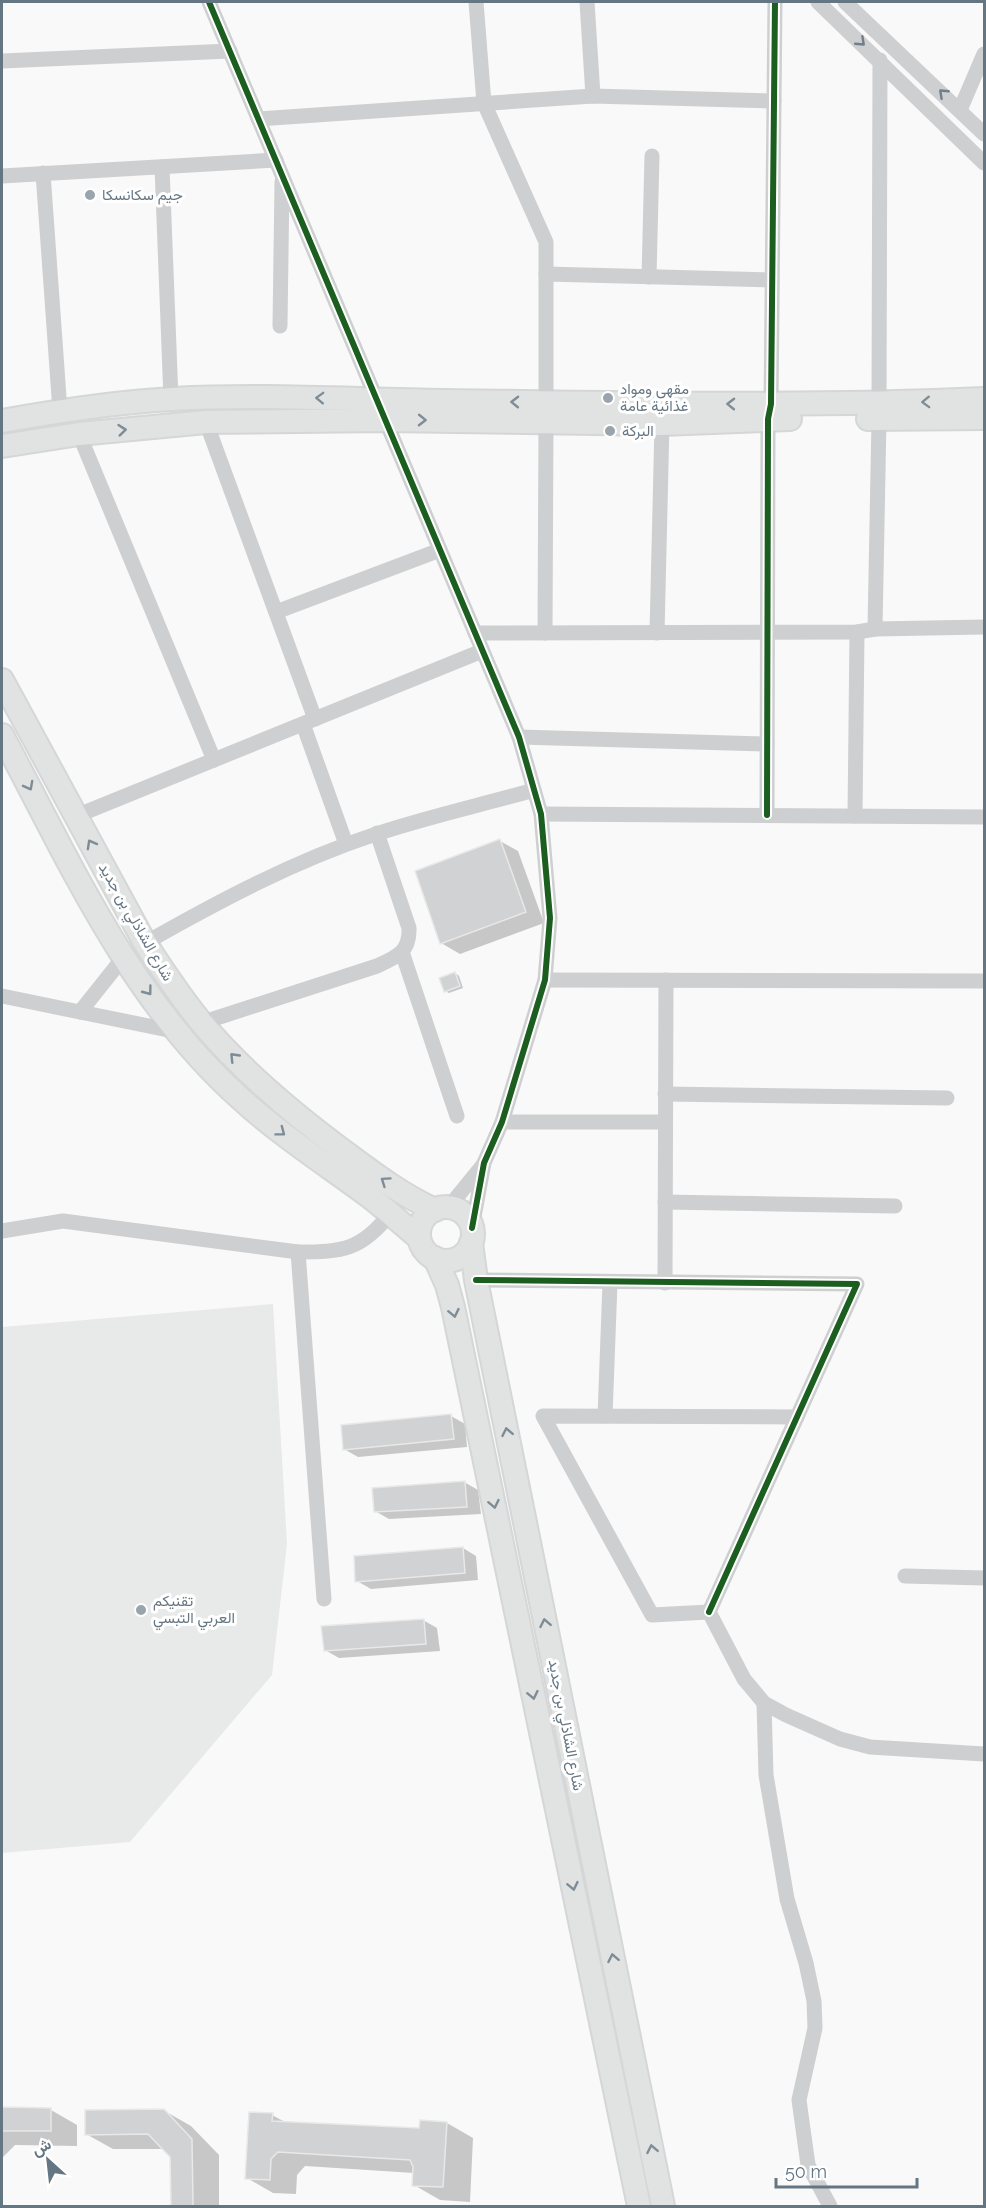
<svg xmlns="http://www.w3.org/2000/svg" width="986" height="2208" font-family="Raleway,Vazirmatn,sans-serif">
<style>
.built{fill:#e8e9e9}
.shadow{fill:#0003}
.building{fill:#d0d2d3;stroke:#e8e8e8;stroke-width:1.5}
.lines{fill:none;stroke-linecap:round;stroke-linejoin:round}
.secondary-casing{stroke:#d5d6d7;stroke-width:26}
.minor{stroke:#cecfd0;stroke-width:15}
.secondary{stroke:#e1e2e2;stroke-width:22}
.cycleway-casing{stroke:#fff;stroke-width:10}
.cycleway{stroke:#1b5e20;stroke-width:6}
.oneway{stroke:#707f8b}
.oneway2{stroke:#7e8c96}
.poi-dot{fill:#99a4ac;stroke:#fff;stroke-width:2}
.labels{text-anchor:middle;stroke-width:6;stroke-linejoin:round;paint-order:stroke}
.poi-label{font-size:15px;fill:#657683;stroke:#fff;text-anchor:start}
.street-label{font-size:15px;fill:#657683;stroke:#fff}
</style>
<rect width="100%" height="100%" fill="#f9f9f9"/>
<path class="built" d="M273 1304 287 1544 272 1675 130 1842 2 1853V1327Z"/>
<g class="shadow">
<path d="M500 841 518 851 544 923 460 954 441 943Z"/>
<path d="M455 973 459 976 463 988 449 993 445 991Z"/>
<path d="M451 1416 465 1424 467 1447 358 1457 344 1449Z"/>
<path d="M464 1482 478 1490 481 1514 389 1519 375 1511Z"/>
<path d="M463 1548 476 1556 478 1580 371 1589 357 1581Z"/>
<path d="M423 1620 437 1628 440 1651 339 1658 325 1650Z"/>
<path d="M2 2109 51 2110 77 2125V2146L15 2145 2 2158Z"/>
<path d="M163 2110 191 2126 219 2155V2206H173L171 2156 164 2149H113L86 2134Z"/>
<path d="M272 2115 287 2123 421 2130 447 2123 473 2138 470 2202 440 2200 414 2185V2173L305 2166 297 2175 296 2194 273 2193 247 2178Z"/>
</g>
<g class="building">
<path d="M500 839 526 912 440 944 415 871Z"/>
<path d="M455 972 460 986 444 992 439 978Z"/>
<path d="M451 1414 454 1439 343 1450 341 1425Z"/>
<path d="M465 1481 467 1507 374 1512 372 1488Z"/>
<path d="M463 1547 465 1573 355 1582 354 1556Z"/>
<path d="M424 1619 426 1644 324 1651 321 1626Z"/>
<path d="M2 2107 51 2108V2131H2Z"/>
<path d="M164 2109 192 2139 193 2206H171L170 2157 148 2134 85 2135V2110Z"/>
<path d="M249 2112 273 2113 272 2121 419 2128 420 2120 447 2122 443 2187 412 2186 413 2167 410 2160 278 2152 271 2159 270 2180 245 2179Z"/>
</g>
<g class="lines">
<defs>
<g id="secondary">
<path d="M868 419 984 418"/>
<path d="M2 421C58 411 116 402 173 399 264 394 355 400 445 401 625 403 805 407 984 399"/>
<path d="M2 446 79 434 206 422 385 420 662 424 790 419"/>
<path d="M2 680 145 943C163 970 180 997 201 1022 243 1073 297 1117 350 1156 377 1176 404 1196 435 1210"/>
<path d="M2 735C69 861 131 1001 240 1098 280 1135 327 1165 370 1197 387 1210 403 1225 419 1238"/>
<circle cx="446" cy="1234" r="27"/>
<path d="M471 1243 476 1280 663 2206"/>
<path d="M435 1258 447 1285 453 1307 639 2206"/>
</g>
</defs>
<use href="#secondary" class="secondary-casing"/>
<g class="minor">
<path d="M209 2 519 737 541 814 550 918 545 980 502 1122 484 1163 472 1228"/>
<path d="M476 2 484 103 546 242V402"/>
<path d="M587 2 593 96"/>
<path d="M818 2 984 163"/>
<path d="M845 2 984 134"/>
<path d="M2 61 230 51"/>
<path d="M960 110 984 54"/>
<path d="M258 119 593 96 774 101"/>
<path d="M162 167 171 399"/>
<path d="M43 173 60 411"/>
<path d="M2 176 276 160"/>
<path d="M546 274 772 280"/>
<path d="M649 277 652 156"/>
<path d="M280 326 282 182"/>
<path d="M879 404 880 60"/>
<path d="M206 422 315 719"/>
<path d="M79 434 214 760"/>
<path d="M276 612 440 550"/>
<path d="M875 629 879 419"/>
<path d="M475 633 857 632 875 629 984 627"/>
<path d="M545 633 546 422"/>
<path d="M657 633 662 424"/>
<path d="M303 724 346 844"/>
<path d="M519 737 767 744"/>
<path d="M541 814 984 817"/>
<path d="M767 815 768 419 771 404 775 2"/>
<path d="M76 816 482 651"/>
<path d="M855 816 857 632"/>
<path d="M145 943C219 901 294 861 376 834 427 817 481 805 534 790"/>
<path d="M402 952 457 1116"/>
<path d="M123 958 80 1012 178 1032"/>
<path d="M545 980 984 981"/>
<path d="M2 996 80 1012"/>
<path d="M201 1023 377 966C397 957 410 952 409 928L377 833"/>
<path d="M665 1094 947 1098"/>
<path d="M502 1122H665"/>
<path d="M665 1202 895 1206"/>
<path d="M448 1208 483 1165"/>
<path d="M2 1231 63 1221 298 1252C343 1252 361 1250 390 1214"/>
<path d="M298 1252 324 1599"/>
<path d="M476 1280 857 1284 709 1612"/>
<path d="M665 1283 666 980"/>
<path d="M605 1416 610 1283"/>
<path d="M905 1576 984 1578"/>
<path d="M709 1612 652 1615 543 1416 797 1417"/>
<path d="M709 1612 744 1679 764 1703 786 1715 840 1739 870 1747 984 1754"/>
<path d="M764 1703 766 1775 777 1840 787 1899 806 1963 814 2001 815 2028 799 2100 808 2165 830 2206"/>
</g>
<use href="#secondary" class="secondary"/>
<defs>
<g id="cycleway">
<path d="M209 2 519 737 541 814 550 918 545 980 502 1122 484 1163 472 1228"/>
<path d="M767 815 768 419 771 404 775 2"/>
<path d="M476 1280 857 1284 709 1612"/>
</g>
</defs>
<use href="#cycleway" class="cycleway-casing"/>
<use href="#cycleway" class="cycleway"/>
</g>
<defs><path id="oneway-chevron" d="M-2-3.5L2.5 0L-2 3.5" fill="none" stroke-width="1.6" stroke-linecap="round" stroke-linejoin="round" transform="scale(1.5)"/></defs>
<g class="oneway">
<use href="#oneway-chevron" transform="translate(861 42) rotate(43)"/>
<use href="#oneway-chevron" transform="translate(943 93) rotate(-137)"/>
</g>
<g class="oneway2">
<use href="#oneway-chevron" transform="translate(320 398) rotate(-178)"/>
<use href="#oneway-chevron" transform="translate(515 402) rotate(-179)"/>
<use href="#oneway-chevron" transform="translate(926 402) rotate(178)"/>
<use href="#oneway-chevron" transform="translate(731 404) rotate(-179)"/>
<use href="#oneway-chevron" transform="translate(422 420) rotate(1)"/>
<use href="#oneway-chevron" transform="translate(122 430) rotate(-6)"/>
<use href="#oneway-chevron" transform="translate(29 786) rotate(62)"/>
<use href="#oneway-chevron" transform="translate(91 844) rotate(-119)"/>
<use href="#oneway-chevron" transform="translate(148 991) rotate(53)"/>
<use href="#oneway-chevron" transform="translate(234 1057) rotate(-134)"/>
<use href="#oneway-chevron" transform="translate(281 1132) rotate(37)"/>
<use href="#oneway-chevron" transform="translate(385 1181) rotate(-145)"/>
<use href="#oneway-chevron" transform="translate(454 1313) rotate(78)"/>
<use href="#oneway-chevron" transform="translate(507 1432) rotate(-101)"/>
<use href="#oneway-chevron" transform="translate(494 1504) rotate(78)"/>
<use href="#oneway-chevron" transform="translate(545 1623) rotate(-101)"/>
<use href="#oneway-chevron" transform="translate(533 1695) rotate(78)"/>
<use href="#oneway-chevron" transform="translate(573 1886) rotate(78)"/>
<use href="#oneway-chevron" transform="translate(613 1958) rotate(-101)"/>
<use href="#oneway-chevron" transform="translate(652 2149) rotate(-101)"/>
</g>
<g class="poi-dot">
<circle cx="90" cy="195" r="6"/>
<circle cx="608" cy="398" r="6"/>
<circle cx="610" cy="431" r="6"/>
<circle cx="141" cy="1610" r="6"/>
</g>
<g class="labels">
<g class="poi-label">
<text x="102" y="200">جيم سكانسكا</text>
<text x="620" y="394">مقهى ومواد<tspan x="620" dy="17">غذائية عامة</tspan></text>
<text x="622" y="436">البركة</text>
<text x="153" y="1606">تقنيكم<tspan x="153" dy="17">العربي التبسي</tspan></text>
</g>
<g class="street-label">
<text transform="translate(136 922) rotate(60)" y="5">شارع الشاذلي بن جديد</text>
<text transform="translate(566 1725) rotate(79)" y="5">شارع الشاذلي بن جديد</text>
</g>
</g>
<rect width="986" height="2208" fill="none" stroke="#657683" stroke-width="6"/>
<g transform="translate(48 2160) rotate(333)" stroke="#ffffff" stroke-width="4.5" paint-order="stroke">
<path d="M0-4.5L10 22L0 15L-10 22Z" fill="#657683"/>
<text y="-9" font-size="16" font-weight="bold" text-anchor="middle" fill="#657683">ش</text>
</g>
<path d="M776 2178v9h141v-9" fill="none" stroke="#657683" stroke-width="3"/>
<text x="785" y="2178" font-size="18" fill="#657683" stroke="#ffffff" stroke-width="4.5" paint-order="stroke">50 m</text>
</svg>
